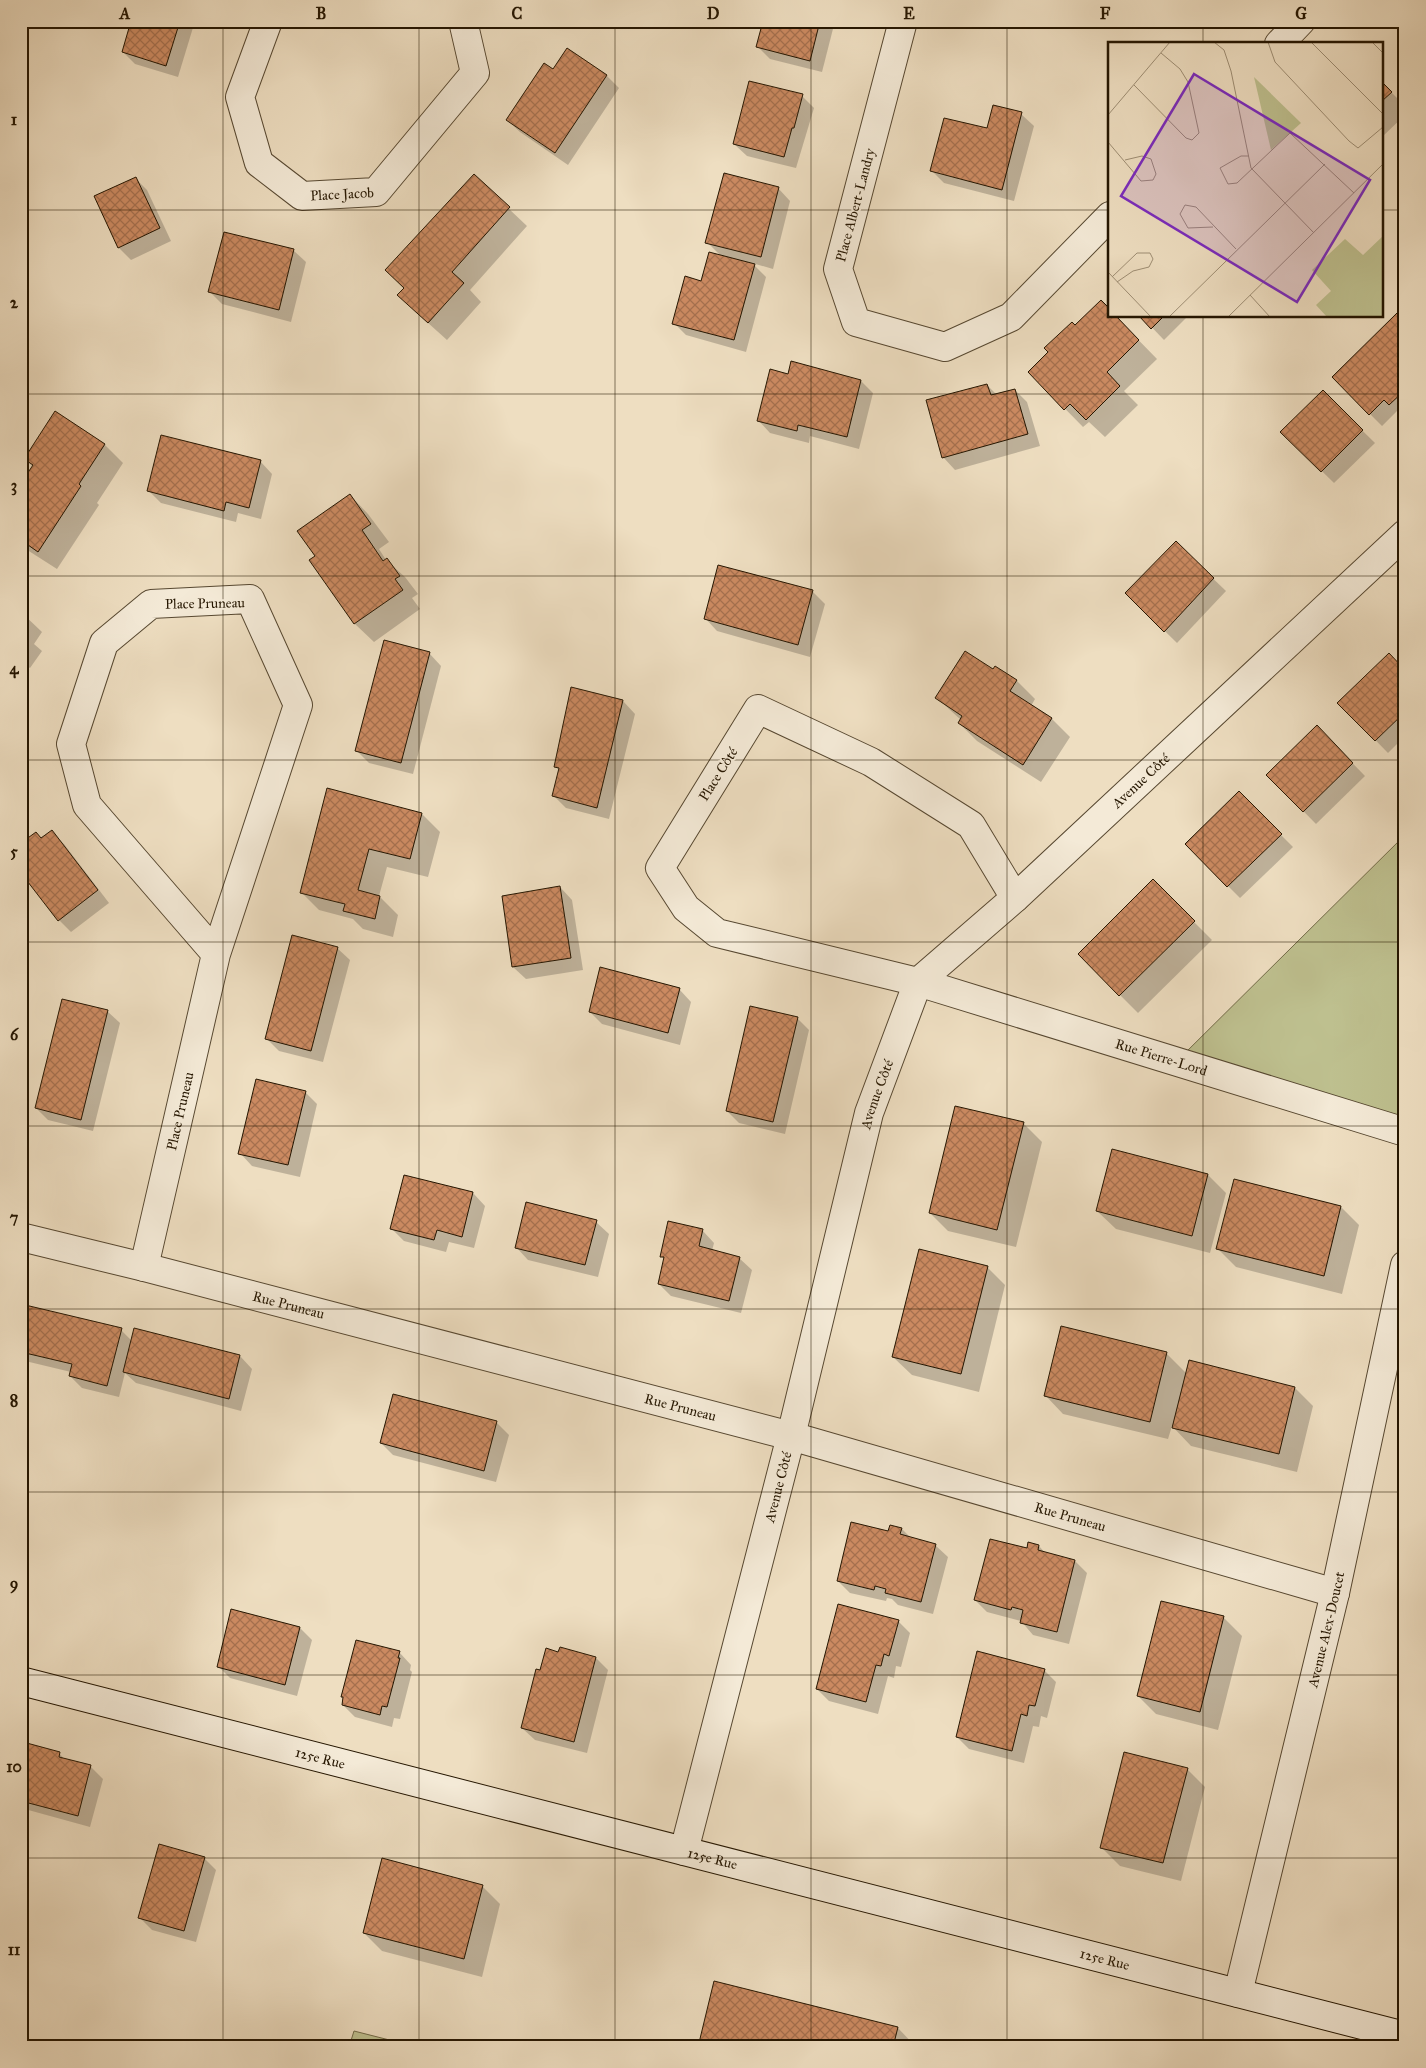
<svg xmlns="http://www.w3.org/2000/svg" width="1426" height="2068" font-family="'IM FELL Great Primer',serif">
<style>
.forest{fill:url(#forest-crowns);stroke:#726b48}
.park{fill:#bec08f;stroke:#726b48}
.shadow{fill:#0003}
.building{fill:url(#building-cross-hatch);stroke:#251601}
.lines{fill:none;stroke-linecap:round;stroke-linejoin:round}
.minor-casing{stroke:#574831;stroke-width:30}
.secondary-casing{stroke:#251601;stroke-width:30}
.minor{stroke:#f4ead7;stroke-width:28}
.secondary{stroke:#f4ead7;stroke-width:28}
.grid{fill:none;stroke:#251601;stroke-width:1;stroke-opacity:0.55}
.labels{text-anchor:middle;stroke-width:4;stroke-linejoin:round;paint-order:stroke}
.street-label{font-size:14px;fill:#251601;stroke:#f4ead7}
.inset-road{fill:none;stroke:#9e8e74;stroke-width:1}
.view{fill:#7b2cbf;fill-opacity:0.15;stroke:#7b2cbf;stroke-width:2.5}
.inset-edge{fill:none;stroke:#251601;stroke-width:2.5}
.neatline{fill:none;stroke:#251601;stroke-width:2}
.grid-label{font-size:16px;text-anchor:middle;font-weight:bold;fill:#251601}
</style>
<defs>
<pattern id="forest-crowns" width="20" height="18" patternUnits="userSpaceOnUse" patternTransform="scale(1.25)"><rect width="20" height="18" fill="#bec08f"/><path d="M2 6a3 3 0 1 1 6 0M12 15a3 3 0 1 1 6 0" fill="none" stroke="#a3a47a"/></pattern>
<pattern id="building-cross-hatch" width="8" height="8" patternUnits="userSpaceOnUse" patternTransform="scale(1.25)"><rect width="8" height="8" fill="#cb8a61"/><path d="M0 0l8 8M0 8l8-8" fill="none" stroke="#a5704e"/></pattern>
</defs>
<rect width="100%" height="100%" fill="#eedec1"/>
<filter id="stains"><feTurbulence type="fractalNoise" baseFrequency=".004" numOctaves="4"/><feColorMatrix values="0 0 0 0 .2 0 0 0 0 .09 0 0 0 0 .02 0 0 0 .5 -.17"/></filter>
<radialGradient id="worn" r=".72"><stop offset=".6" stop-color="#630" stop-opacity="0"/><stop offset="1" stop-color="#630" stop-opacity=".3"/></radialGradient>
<path class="forest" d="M354 2031 417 2047H349Z"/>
<path class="park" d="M1405 835V1131L1176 1062Z"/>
<g class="shadow">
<path d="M132 21H195L178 77 135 64 123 52Z"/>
<path d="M764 21H835L822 72 770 59 757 46Z"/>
<path d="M1399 21H1405V27V26Z"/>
<path d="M567 50 607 76 619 88 568 165 520 132 507 120 554 71Z"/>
<path d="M1382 83 1405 106V115L1382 137Z"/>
<path d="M802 96 814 108 796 168 747 156 734 144Z"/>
<path d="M1021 114 1034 126 1014 201 944 183 931 170 988 130Z"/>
<path d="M474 176 527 226 470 290 481 302 447 340 417 313 404 289 386 270Z"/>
<path d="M135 178 147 190 171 241 131 260 119 248Z"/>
<path d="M778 188 790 201 773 269 752 263 766 277 746 352 686 335 674 323 721 256 707 242Z"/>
<path d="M293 250 306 262 291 322 222 304 210 292Z"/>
<path d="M1110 316H1115L1157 359 1124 391 1138 405 1105 437 1089 422 1083 427 1029 372 1075 327Z"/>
<path d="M1141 316H1188L1164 340Z"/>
<path d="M1405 323V414L1402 416 1397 411 1382 426 1333 377Z"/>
<path d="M789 375 861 381 873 393 859 449 810 436 809 443 770 433 758 420Z"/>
<path d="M987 385 997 395 1015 390 1027 402 1040 446 955 470 943 457Z"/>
<path d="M1323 392 1375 443 1334 483 1282 432Z"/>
<path d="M105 445 123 463 97 503 99 505 57 569 21 546V485L33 467 25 459Z"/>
<path d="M260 461 272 474 261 519 238 513 236 522 161 503 149 491Z"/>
<path d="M350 495 368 514 389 542 379 549 386 560 405 577 418 594 412 598 420 609 374 642 355 624 311 560 316 556Z"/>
<path d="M1176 543 1226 591 1177 643 1126 593Z"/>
<path d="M719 566 813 592 825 604 810 657 717 631 705 618Z"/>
<path d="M21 612 42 632 34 644 42 651 30 668 21 662Z"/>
<path d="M429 653 441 666 413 774 369 763 357 751Z"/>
<path d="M993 671 1017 681 1035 699 1031 706 1052 719 1070 737 1041 782 977 741 959 723 961 720 937 698Z"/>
<path d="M1405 671V736L1388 753 1339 703Z"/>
<path d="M572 689 623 701 635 714 609 819 566 808 554 796 560 771 555 766Z"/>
<path d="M1329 739 1365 776 1316 824 1268 775Z"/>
<path d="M1239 793 1293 847 1240 898 1186 844Z"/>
<path d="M21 812 26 818 21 822Z"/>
<path d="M422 814 440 832 428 877 387 867 379 896 398 915 393 937 363 929 353 919 319 910 301 892Z"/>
<path d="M51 832 64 844 109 903 71 932 59 920 21 871 41 840Z"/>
<path d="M1153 881 1212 940 1138 1013 1079 954Z"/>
<path d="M560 887 572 900 583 970 526 979 513 967Z"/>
<path d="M337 948 350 960 323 1062 279 1051 267 1039Z"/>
<path d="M679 989 691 1002 680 1045 602 1024 590 1012Z"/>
<path d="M107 1011 120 1023 93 1131 48 1120 36 1108Z"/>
<path d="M797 1018 809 1030 785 1134 739 1123 727 1111Z"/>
<path d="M305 1092 317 1104 300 1177 252 1166 240 1153Z"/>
<path d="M1023 1123 1042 1142 1016 1247 948 1231 930 1213Z"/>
<path d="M1208 1175 1226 1193 1210 1253 1116 1229 1097 1211Z"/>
<path d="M404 1176 473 1193 485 1206 474 1248 449 1242 446 1252 404 1241 391 1228Z"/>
<path d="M1235 1181 1341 1207 1359 1225 1342 1294 1236 1267 1218 1249Z"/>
<path d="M596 1222 609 1234 598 1277 528 1260 516 1247Z"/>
<path d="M702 1230 714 1243 712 1251 739 1258 752 1270 741 1313 671 1296 659 1284 665 1260 661 1256Z"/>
<path d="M987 1267 1005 1285 979 1392 912 1375 893 1357Z"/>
<path d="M21 1305 121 1330 132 1341 240 1356 252 1369 241 1411 136 1383 125 1373 119 1397 82 1388 70 1376 71 1372 21 1360Z"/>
<path d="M1166 1353 1187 1374 1295 1388 1313 1406 1297 1472 1191 1446 1172 1426 1168 1439 1063 1414 1045 1395Z"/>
<path d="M497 1423 509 1435 496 1482 393 1455 381 1443Z"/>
<path d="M902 1529 911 1538 935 1545 948 1557 933 1614 898 1605 892 1599 887 1598 886 1601 850 1593 838 1581 889 1533Z"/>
<path d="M1029 1544 1039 1546 1046 1554 1075 1561 1087 1573 1069 1644 1033 1635 1021 1621 987 1612 975 1600 1028 1549Z"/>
<path d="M1223 1617 1242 1636 1218 1730 1156 1714 1138 1696Z"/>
<path d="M898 1621 910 1633 901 1667 896 1666 894 1678 888 1676 878 1714 829 1701 817 1689Z"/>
<path d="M300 1628 312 1640 297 1696 230 1678 218 1666Z"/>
<path d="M399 1652 411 1665 410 1670 412 1672 400 1719 394 1718 392 1727 355 1717 343 1705 344 1699 342 1696Z"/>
<path d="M596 1658 608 1670 587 1753 535 1740 522 1728 541 1672Z"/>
<path d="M1044 1670 1056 1682 1047 1718 1041 1716 1039 1727 1033 1726 1024 1763 969 1749 957 1737Z"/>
<path d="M59 1753 65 1760 90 1766 103 1779 90 1827 21 1808V1754Z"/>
<path d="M1187 1769 1205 1787 1181 1881 1120 1866 1102 1848Z"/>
<path d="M204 1858 216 1870 196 1942 152 1930 140 1918Z"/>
<path d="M482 1886 500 1904 482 1977 382 1951 364 1933Z"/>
<path d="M715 1982 898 2028 916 2047H699Z"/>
</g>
<g class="building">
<path d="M131 21H180L166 66 122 52Z"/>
<path d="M763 21H820L810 61 756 47Z"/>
<path d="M567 48 607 75 555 153 506 120 544 63 553 69Z"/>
<path d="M749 81 803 94 794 128H792L784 157 733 144Z"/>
<path d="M1382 82 1392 92 1382 101Z"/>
<path d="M993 105 1022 112 1002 190 930 171 944 118 987 128Z"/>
<path d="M724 173 779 187 761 257 705 243Z"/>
<path d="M474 174 510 207 452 272 464 283 428 323 397 295 404 288 385 270Z"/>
<path d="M136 177 160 228 118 248 94 196Z"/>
<path d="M224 232 294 249 279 310 208 292Z"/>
<path d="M709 252 755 264 734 340 672 324 685 276 701 281Z"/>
<path d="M1101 300 1110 309V316H1116L1139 340 1107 372 1120 386 1086 420 1070 404 1064 410 1028 372 1048 352 1044 348 1072 322 1075 325Z"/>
<path d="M1397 313 1405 321V390L1389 405 1384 400 1369 415 1332 377Z"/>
<path d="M1139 316H1164L1151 329Z"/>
<path d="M791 361 861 380 847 437 798 425 797 431 757 421 770 369 788 374Z"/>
<path d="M987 384 991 395 1015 389 1028 434 942 458 926 400Z"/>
<path d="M1323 390 1363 430 1321 472 1280 432Z"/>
<path d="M55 411 105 444 79 484 81 486 38 552 21 540V483L33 465 24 459Z"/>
<path d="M161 435 261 460 249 508 226 502 224 511 147 491Z"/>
<path d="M350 494 371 524 362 530 383 561 387 558 400 576 395 579 403 590 354 624 309 560 315 556 297 531Z"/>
<path d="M1176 541 1214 578 1164 632 1125 593Z"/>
<path d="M718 565 813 590 798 645 704 619Z"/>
<path d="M384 640 430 652 401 763 355 751Z"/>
<path d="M965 651 993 669 995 666 1017 680 1010 691 1052 718 1023 765 958 723 962 716 935 698Z"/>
<path d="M1389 653 1405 670V712L1375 741 1337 703Z"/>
<path d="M571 687 623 700 597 808 552 796 559 768 554 767Z"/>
<path d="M1317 725 1353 763 1303 812 1266 775Z"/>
<path d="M327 788 422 813 410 859 369 849 358 890 380 896 375 919 343 911 345 904 300 893Z"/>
<path d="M1239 791 1282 834 1227 887 1185 844Z"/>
<path d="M52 830 98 890 58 921 21 873V843L36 832 41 838Z"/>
<path d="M1153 879 1195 921 1119 996 1078 954Z"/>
<path d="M560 886 571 958 512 967 502 896Z"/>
<path d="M292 935 338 947 311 1051 265 1039Z"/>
<path d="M600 967 680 988 668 1033 589 1012Z"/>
<path d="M62 999 108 1010 81 1120 35 1108Z"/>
<path d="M750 1006 798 1017 773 1122 726 1111Z"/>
<path d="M256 1079 306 1091 288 1165 238 1154Z"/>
<path d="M955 1106 1024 1122 997 1230 929 1213Z"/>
<path d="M1112 1149 1208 1174 1192 1236 1096 1211Z"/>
<path d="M404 1175 473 1192 462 1237 437 1230 434 1240 390 1229Z"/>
<path d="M1234 1179 1341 1206 1324 1276 1216 1249Z"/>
<path d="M526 1202 597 1220 585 1265 515 1248Z"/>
<path d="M668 1221 703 1229 699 1246 740 1257 729 1301 658 1284 664 1257H660Z"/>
<path d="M919 1249 988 1266 961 1374 892 1357Z"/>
<path d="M21 1304 122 1328 107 1386 69 1376 72 1364 21 1352Z"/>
<path d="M1061 1326 1167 1352 1150 1422 1044 1396Z"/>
<path d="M134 1328 240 1355 229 1399 123 1372Z"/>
<path d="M1189 1360 1295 1387 1279 1454 1172 1428Z"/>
<path d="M393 1394 497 1421 484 1471 380 1443Z"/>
<path d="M851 1522 888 1531 890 1525 902 1528 900 1534 936 1544 921 1602 885 1593 886 1589 875 1586 874 1590 837 1581Z"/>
<path d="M990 1539 1027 1548 1028 1542 1039 1545 1038 1550 1075 1560 1057 1632 1020 1623 1023 1610 1012 1607 1011 1610 974 1600Z"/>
<path d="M1161 1601 1224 1616 1200 1712 1137 1696Z"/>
<path d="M838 1604 899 1620 889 1656 884 1654 881 1666 876 1665 866 1702 816 1689Z"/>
<path d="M231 1609 300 1627 285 1685 217 1667Z"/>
<path d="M356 1640 400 1651 398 1658H400L387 1707 382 1706 380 1715 342 1705 343 1697H341Z"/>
<path d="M560 1647 596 1657 574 1742 521 1728 536 1669 540 1670 546 1648 558 1652Z"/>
<path d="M977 1651 1045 1669 1035 1706 1029 1705 1027 1716 1021 1714 1012 1751 956 1737Z"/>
<path d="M23 1742 60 1752 59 1757 91 1765 78 1816 21 1801V1749Z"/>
<path d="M1124 1752 1188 1768 1163 1863 1100 1848Z"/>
<path d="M159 1844 205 1857 184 1931 138 1918Z"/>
<path d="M382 1858 483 1885 464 1959 363 1933Z"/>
<path d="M714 1981 898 2027 893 2047H698Z"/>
</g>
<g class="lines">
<defs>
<g id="minor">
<path id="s1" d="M268 21 240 97 259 163 302 196 376 192 475 73 463 21"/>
<path d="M903 21 838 269 856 322 945 347 1011 317 1110 216"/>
<path d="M1279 44 1301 21"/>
<path id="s2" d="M1015 898 971 825 871 762 758 709 660 868 686 908 717 933 918 982 1405 1132"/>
<path id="s3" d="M21 1237 144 1267 791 1436 1335 1593"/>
<path id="s4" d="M144 1267 216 954 298 705 250 599 151 604 104 643 71 744 87 805 216 954"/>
<path id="s5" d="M684 1851 791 1436 869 1113 918 982 1015 898 1405 534"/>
<path id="s6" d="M1238 1993 1335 1593 1405 1265"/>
</g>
<g id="secondary">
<path id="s7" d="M21 1681 1405 2036"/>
</g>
</defs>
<use href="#minor" class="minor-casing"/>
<use href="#secondary" class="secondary-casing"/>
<use href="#minor" class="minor"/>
<use href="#secondary" class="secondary"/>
</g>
<path class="grid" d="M223 21V2047M419 21V2047M615 21V2047M811 21V2047M1007 21V2047M1203 21V44M21 210H1110M1382 210H1405M1203 316V2047M21 394H1405M21 576H1405M21 760H1405M21 942H1405M21 1126H1405M21 1309H1405M21 1492H1405M21 1675H1405M21 1858H1405"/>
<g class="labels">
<g class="street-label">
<text dy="5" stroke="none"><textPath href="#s1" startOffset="244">Place Jacob</textPath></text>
<text transform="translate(855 205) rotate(-75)" y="5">Place Albert-Landry</text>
<text transform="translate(205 603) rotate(-1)" y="5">Place Pruneau</text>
<text transform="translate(718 774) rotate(-58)" y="5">Place Côté</text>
<text dy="5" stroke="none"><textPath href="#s5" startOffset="1201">Avenue Côté</textPath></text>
<text dy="5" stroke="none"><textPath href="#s2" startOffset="1064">Rue Pierre-Lord</textPath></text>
<text dy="5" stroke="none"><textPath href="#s5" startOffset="781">Avenue Côté</textPath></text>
<text dy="5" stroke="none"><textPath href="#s4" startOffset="160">Place Pruneau</textPath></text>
<text dy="5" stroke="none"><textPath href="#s3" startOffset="276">Rue Pruneau</textPath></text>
<text dy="5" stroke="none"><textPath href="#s3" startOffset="681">Rue Pruneau</textPath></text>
<text dy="5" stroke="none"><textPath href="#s5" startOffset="376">Avenue Côté</textPath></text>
<text dy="5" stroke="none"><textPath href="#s3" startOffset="1086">Rue Pruneau</textPath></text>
<text dy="5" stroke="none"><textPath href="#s6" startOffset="374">Avenue Alex-Doucet</textPath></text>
<text dy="5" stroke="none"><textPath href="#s7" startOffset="309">125e Rue</textPath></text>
<text dy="5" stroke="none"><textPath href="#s7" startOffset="714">125e Rue</textPath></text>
<text dy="5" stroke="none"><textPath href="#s7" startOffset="1119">125e Rue</textPath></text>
</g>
</g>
<g transform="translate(1108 42)">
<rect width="275" height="275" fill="#eedec1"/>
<path d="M275 194V275H219L208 263 223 249 204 228 237 197 255 213Z" fill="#bec08f"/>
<path d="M146 35 193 81 163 108Z" fill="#bec08f"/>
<path class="inset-road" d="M106 0 116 8 123 29 143 126 206 191M160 0 167 20 241 99 250 106 275 85M203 0 275 72M264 0 275 11M26 43 78 96 84 98 91 91 80 40 72 27 53 11M0 73 62 0M0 100 33 139 45 138 48 132 43 117 34 114 17 118M141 114H133L112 126 120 142 129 141 182 91 246 151M105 185 80 186 72 172 77 163 88 165 128 207M0 230 43 275M4 235 29 211H42L45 217 41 225 25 229 9 240M142 253 162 275M61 275 217 122M120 275 275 122"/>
<path class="view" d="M86 32 262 138 189 260 13 154Z"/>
<rect width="275" height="275" class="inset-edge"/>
</g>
<rect width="1426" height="2068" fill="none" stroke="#eedec1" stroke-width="55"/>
<rect x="28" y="28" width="1370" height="2012" class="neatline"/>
<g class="grid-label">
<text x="125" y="19">A</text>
<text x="321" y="19">B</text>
<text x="517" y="19">C</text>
<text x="713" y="19">D</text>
<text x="909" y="19">E</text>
<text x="1105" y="19">F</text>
<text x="1301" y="19">G</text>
<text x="14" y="125">1</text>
<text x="14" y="308">2</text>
<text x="14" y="491">3</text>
<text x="14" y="674">4</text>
<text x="14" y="857">5</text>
<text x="14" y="1040">6</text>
<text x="14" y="1223">7</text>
<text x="14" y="1406">8</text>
<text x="14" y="1589">9</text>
<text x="14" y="1772">10</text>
<text x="14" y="1955">11</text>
</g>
<rect width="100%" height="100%" filter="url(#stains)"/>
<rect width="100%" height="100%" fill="url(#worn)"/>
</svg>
